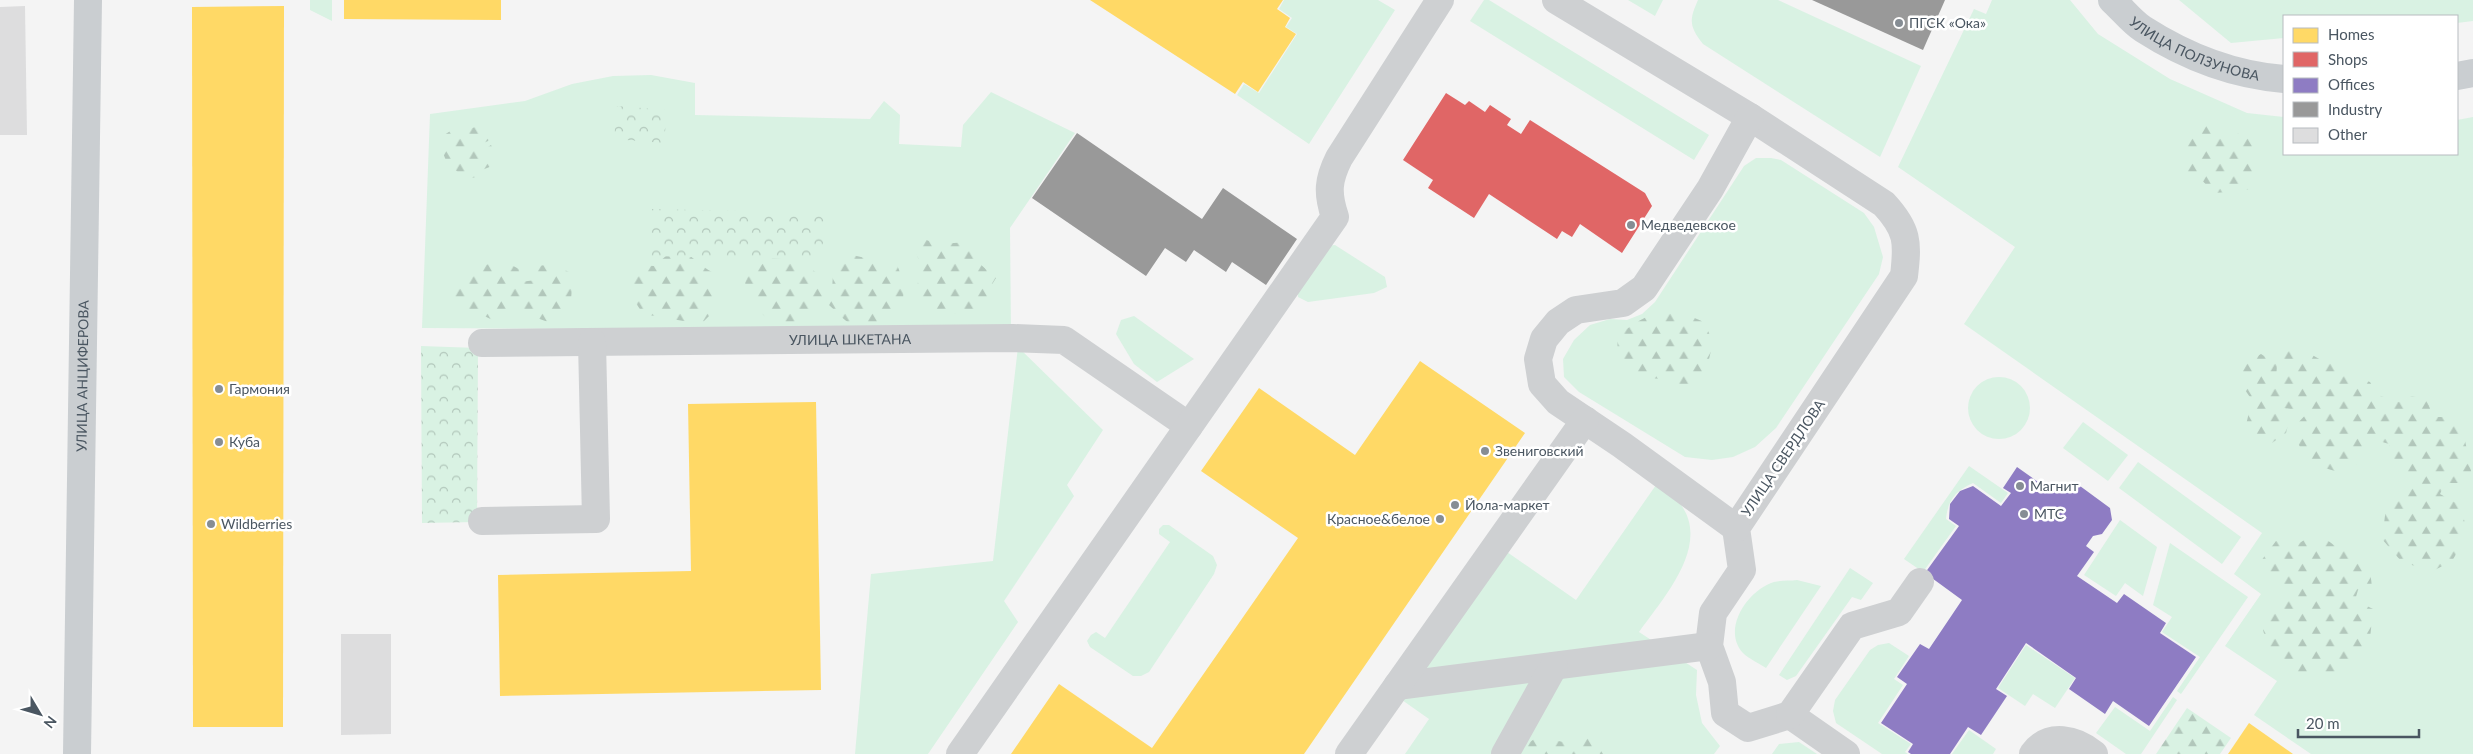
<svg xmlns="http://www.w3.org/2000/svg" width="2473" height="754" font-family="Lato,sans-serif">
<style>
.grass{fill:#d9f2e3}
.forest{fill:url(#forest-firs)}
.park{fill:url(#park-crowns)}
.homes{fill:#ffd966}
.shops{fill:#e06666}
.offices{fill:#8e7cc3}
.industry{fill:#999}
.building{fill:#ddddde}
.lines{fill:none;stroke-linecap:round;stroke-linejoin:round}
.minor{stroke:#ced0d2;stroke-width:28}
.major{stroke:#caced1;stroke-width:28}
.poi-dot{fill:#868d94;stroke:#fff;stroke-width:2}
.labels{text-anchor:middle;stroke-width:5;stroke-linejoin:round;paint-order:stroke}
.poi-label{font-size:14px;fill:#4a5661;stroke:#fff;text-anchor:start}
.street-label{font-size:14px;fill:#4a5661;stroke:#fff}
</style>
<defs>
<pattern id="forest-firs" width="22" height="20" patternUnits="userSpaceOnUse" patternTransform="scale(1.25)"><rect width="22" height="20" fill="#d9f2e3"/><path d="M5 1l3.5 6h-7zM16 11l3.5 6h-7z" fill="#b2c7bb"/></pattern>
<pattern id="park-crowns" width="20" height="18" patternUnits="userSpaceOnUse" patternTransform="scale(1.25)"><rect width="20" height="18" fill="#d9f2e3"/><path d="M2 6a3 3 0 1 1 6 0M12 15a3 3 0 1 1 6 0" fill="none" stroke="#b2c7bb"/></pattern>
</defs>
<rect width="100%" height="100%" fill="#f4f4f4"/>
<g class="grass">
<path d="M310 0H332V21L310 10Z"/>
<path d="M1284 0H1378L1395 10 1309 144 1237 95 1244 84 1259 93 1297 34 1286 27 1292 18 1279 9Z"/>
<path d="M1484 0H1489L1709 135 1694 160 1470 21Z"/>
<path d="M1628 0H1663L1655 16Z"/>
<path d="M1698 0H1778L1921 66 1880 157 1703 44C1689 26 1689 20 1698 0Z"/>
<path d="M1992 0H2070L2098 34 2170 79 2247 113 2284 117V154H2457V120L2473 117V754H2311L2254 715 2277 681 2225 646 2261 594 2234 574 2262 533 1964 324 2015 247 1898 167 1974 9 1986 14Z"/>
<path d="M2179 0H2473V21L2457 23V16H2284V38L2231 43Z"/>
<path d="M651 75 695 83V115L870 119 884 101 900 115 899 144 961 147 963 125 991 92 1075 133 1010 228 1011 331 422 328 430 114 525 101 572 84 613 76Z"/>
<path d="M1756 158H1771L1781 160 1864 213 1874 227 1883 257 1879 274 1776 428 1755 447 1733 457 1712 460 1685 457 1579 392 1564 377 1563 359 1574 340 1590 325 1610 319 1627 320 1642 314 1655 302 1744 166Z"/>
<path d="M1335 245 1385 277 1387 287 1374 293 1308 302 1298 297V286L1326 246Z"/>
<path d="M1134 316 1194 359 1157 382 1134 364 1116 334 1121 320Z"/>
<path d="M1018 347 1103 430 1067 485 1074 496 1004 601 1018 622 928 754H855L871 574 993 561Z"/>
<circle cx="1999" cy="408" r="31"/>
<path d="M2083 422 2128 455 2108 481 2063 448Z"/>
<path d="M2138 462 2241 537 2222 564 2119 488Z"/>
<path d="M1969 466 2008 493 2001 503 1973 483C1955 491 1948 500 1946 519L1956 526 1923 572 1904 559Z"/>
<path d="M1656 485C1663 490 1673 495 1678 501 1714 543 1663 598 1639 632L1697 670 1696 695 1702 723 1720 746 1714 754H1405L1429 719 1402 700 1507 552 1576 600Z"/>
<path d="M2120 520 2157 547 2143 596 2125 583 2116 596 2084 575Z"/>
<path d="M1163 525H1169L1213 556 1217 565 1214 574 1149 672 1141 676H1133L1090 647 1087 641 1091 635 1096 632 1105 638 1170 542 1159 534V529Z"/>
<path d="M2170 543 2248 597 2181 694 2177 691 2200 657 2162 632 2172 617 2153 605Z"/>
<path d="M1850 568 1873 583 1861 600 1852 597 1796 676 1787 680 1779 675Z"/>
<path d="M1797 580 1821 586 1766 668C1759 663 1749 659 1743 653 1721 629 1748 590 1774 582 1781 580 1790 581 1797 580Z"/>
<path d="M1889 643 1909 656 1894 679 1903 685 1878 723 1911 744 1905 752 1908 754H1882L1836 723 1833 711 1835 700 1870 650 1878 645Z"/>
<path d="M2026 645 2075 678 2055 708 2033 694 2025 706 1998 688Z"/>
<path d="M2173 697 2177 700 2141 754H2126L2096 733 2115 707 2150 731Z"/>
<path d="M1969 730 1996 749 1993 754H1952Z"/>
<path d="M1799 742 1817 754H1772L1779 744Z"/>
</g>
<g class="forest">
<path d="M467 122 472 128 482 125 493 135 488 141 477 146 475 149 479 153 491 145 498 151 492 166 482 170 477 177 466 179 447 163 443 153 451 143 444 135C447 133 464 123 467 122Z"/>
<path d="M2209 124 2227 128 2223 139 2240 133 2255 142C2257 158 2250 172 2253 188L2241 191 2214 193 2197 175 2190 178 2180 172 2186 153 2185 141Z"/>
<path d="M926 240 940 244 968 242 982 249 980 264 996 278 991 286 986 308C968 314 923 322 918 294 916 284 920 276 920 267 920 262 917 256 916 252Z"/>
<path d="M777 250 787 253 817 273 826 290 819 313H801L797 323 773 325 754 305 745 283 752 266H760Z"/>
<path d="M681 251C693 256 700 266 712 272L711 288 716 309 701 324 643 314 625 286 637 265 654 266 666 256Z"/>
<path d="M852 255 897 265C908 289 908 328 872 326 866 326 858 327 853 325 844 321 837 312 829 305 834 290 831 279 835 264Z"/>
<path d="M504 261 519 269 520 282 536 280 533 268C550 261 560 268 575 275 569 292 574 303 566 318L548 322 518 311 497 322 482 315H467L452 304 453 292 475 267Z"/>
<path d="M1671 308 1704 322 1713 342 1706 372 1696 388 1670 387 1662 379 1635 377 1619 367 1617 338C1628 325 1655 311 1671 308Z"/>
<path d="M2290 348 2307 352 2321 360 2337 359 2348 363 2353 376 2370 382 2378 395 2399 402 2412 396 2427 400 2433 417H2445L2463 430 2472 476 2464 483H2445L2440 494 2460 505 2468 534 2452 561 2431 572 2401 561 2382 539 2386 508 2402 491 2406 476 2397 467 2389 444 2369 438 2367 455 2345 474 2308 463 2297 441V424L2310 410 2308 407 2296 410 2284 408V412L2290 417 2286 433 2272 443 2257 439 2245 429 2252 400 2238 380 2248 361 2261 354 2277 364 2276 380 2287 378V369L2281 359Z"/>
<path d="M2312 535 2327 540 2342 551H2360C2368 565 2372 575 2372 592L2358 590 2355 600 2373 609 2370 639 2361 653 2345 664 2336 676H2306L2272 660 2263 630 2277 605 2287 594 2269 577 2261 561 2276 541 2298 544Z"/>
<path d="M2187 708 2231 738 2220 754H2156Z"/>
<path d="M1589 733 1613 751V754H1518L1522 747 1542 734C1560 745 1572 744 1589 733Z"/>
</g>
<g class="park">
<path d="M617 106 667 110 664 143 614 139Z"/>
<path d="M652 209 824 213 823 260 651 256Z"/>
<path d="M421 346 478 348 477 522 422 523Z"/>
</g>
<g class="homes">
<path d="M344 0H501V20L344 19Z"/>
<path d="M1090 0H1283L1277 9 1290 18 1285 27 1296 34 1258 92 1243 82 1235 94Z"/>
<path d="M284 6 283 727H193L192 7Z"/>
<path d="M1420 361 1525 433 1304 754H1011L1059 684 1152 748 1298 538 1201 471 1259 388 1355 455Z"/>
<path d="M816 402 821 690 500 696 498 575 691 571 688 404Z"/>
<path d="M2249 723 2293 754H2228Z"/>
</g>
<path class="shops" d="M1446 93 1465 105 1469 101 1485 112 1490 105 1511 119 1507 125 1521 134 1530 120 1645 193 1652 206 1622 253 1580 224 1572 237 1562 231 1557 239 1489 194 1474 218 1428 188 1433 180 1403 160Z"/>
<path class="offices" d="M2017 467 2048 489 2080 486 2110 508 2112 520 2102 534 2093 536 2086 546 2094 552 2077 576 2117 603 2124 594 2166 623 2160 633 2196 657 2149 726 2113 701 2105 714 2069 689 2076 678 2026 643 1996 689 2007 696 1981 735 1968 727 1950 754H1911L1908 752 1913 744 1881 723 1907 684 1897 677 1920 644 1929 649 1962 600 1925 573 1959 526 1949 519 1950 504 1960 491 1973 486 2001 506 2011 493 2003 488Z"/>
<g class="industry">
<path d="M1812 0H1945L1923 50Z"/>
<path d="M1077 133 1202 219 1223 188 1297 239 1266 285 1232 262 1226 272 1194 250 1186 262 1165 248 1146 276 1032 198Z"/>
</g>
<g class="building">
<path d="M25 6 27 135H0V7Z"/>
<path d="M341 634H391V734L341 735Z"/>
</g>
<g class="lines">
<g class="minor">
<path d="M1556 0 1750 117 1884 204C1908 230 1908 242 1904 276L1736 528 1742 570 1713 613 1709 646 1722 682 1725 713 1748 728 1790 715 1846 754"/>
<path id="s1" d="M482 343 1013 338 1064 340 1189 426"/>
<path d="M482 521 596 519 592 342"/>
<path d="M1736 528 1622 445 1558 402 1542 384 1538 359 1544 339 1558 322 1576 310 1623 303 1644 288 1710 189 1750 117"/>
<path d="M1397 686 1709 646"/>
<path d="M1790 715 1852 626 1899 612 1920 582"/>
<path d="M960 754 1335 217C1327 193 1328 180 1339 158L1440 0"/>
<path d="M1349 754 1585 420"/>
<path d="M1505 754 1554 666"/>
<path d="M2033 754C2049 732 2076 739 2094 754"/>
</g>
<g class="major">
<path id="s2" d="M2112 0C2122 9 2132 22 2143 29 2185 56 2234 75 2284 79"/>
<path d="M2457 76 2473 73"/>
<path id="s3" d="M77 754 88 0"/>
</g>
</g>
<g class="poi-dot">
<circle cx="1899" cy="23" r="5"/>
<circle cx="1631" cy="225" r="5"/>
<circle cx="219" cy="389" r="5"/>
<circle cx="219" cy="442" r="5"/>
<circle cx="1485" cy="451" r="5"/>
<circle cx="2020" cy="486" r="5"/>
<circle cx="1455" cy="505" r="5"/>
<circle cx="2024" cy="514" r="5"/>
<circle cx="1440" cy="519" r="5"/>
<circle cx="211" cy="524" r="5"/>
</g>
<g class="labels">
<g class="poi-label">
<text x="1909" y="28">ПГСК «Ока»</text>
<text x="1641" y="230">Медведевское</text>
<text x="229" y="394">Гармония</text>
<text x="229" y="447">Куба</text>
<text x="1495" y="456">Звениговский</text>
<text x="2030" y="491">Магнит</text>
<text x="1465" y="510">Йола-маркет</text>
<text x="2034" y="519">МТС</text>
<text x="1430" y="524" text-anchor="end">Красное&amp;белое</text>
<text x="221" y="529">Wildberries</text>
</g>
<g class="street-label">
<text dy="5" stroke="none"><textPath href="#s2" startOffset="98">УЛИЦА ПОЛЗУНОВА</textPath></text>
<text dy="5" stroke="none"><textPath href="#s1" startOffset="368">УЛИЦА ШКЕТАНА</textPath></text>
<text dy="5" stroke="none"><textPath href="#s3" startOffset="378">УЛИЦА АНЦИФЕРОВА</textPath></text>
<text transform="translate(1783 458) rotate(-56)" y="5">УЛИЦА СВЕРДЛОВА</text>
</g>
</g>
<rect x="2283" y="15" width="175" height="140" fill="#ffffff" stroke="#b7bbc0"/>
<rect x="2293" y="28" width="25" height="15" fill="#ffd966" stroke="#b7bbc0"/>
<text x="2328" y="40" font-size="15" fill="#4a5661">Homes</text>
<rect x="2293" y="52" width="25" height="15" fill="#e06666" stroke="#b7bbc0"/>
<text x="2328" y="65" font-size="15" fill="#4a5661">Shops</text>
<rect x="2293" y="78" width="25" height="15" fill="#8e7cc3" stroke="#b7bbc0"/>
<text x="2328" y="90" font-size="15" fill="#4a5661">Offices</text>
<rect x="2293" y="102" width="25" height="15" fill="#999999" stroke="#b7bbc0"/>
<text x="2328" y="115" font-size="15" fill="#4a5661">Industry</text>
<rect x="2293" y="128" width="25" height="15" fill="#ddddde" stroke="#b7bbc0"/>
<text x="2328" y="140" font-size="15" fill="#4a5661">Other</text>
<g transform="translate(40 714) rotate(128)" stroke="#ffffff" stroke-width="4" paint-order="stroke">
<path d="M0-4L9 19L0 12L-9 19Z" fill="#4a5661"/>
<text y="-8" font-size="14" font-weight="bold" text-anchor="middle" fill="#4a5661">N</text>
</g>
<path d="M2298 729v8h121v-8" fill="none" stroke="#4a5661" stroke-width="2.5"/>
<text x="2306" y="729" font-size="15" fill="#4a5661" stroke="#ffffff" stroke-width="4" paint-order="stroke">20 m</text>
</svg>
